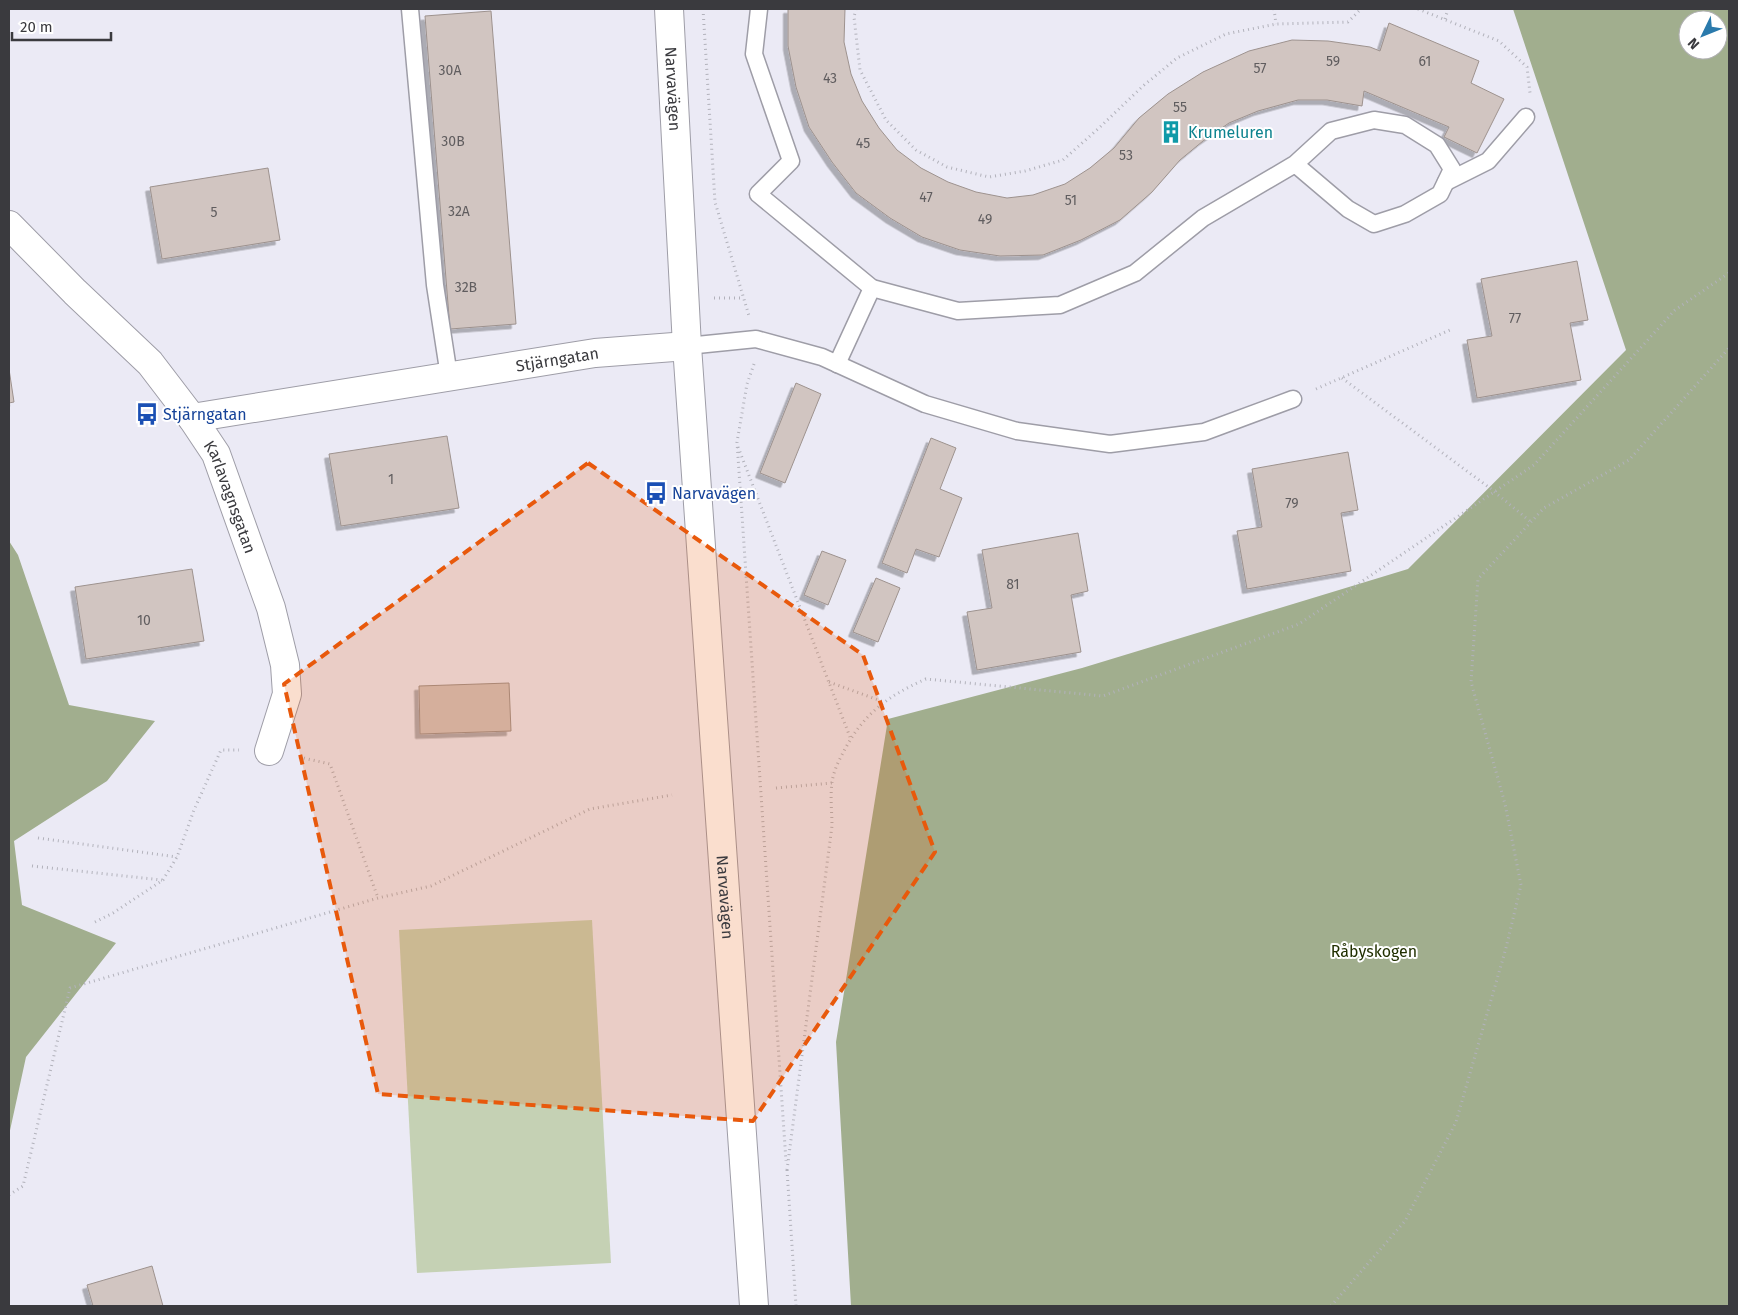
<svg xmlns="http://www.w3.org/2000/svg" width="1738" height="1315" font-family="'Fira Sans',sans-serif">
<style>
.green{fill:#c5d1b4}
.forest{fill:#a1ae8e;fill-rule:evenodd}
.building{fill:#d1c5c1;stroke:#9d928e;filter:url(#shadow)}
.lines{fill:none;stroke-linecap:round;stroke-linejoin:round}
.service-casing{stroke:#9e9da7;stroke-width:19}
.minor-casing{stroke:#9e9da7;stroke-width:30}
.secondary-casing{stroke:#9e9da7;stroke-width:30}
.path{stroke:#b2b2bb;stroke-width:3;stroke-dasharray:1 4;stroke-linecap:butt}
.service{stroke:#fff;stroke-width:16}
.minor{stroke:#fff;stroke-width:28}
.secondary{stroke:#fff;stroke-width:28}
.marked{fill:#e8590c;fill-opacity:0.2;stroke:#e8590c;stroke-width:4;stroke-dasharray:10 6;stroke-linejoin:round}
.labels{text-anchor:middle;stroke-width:4;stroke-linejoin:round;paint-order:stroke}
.number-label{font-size:14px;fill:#605d5f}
.street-label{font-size:16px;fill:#3a3a3e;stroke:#fff}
.culture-label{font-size:16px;fill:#0d838f;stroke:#fff;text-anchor:start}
.transit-label{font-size:16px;fill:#164399;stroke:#fff;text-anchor:start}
.park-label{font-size:16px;fill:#213000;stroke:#fff}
</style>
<defs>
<filter id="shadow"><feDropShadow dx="-4.5" dy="4.5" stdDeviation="0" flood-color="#0004"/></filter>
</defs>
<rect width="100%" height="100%" fill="#ebeaf5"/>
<path class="green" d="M592 920 611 1263 417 1273 399 930Z"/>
<g class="forest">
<path d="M1513 9H1729V1306H851L836 1042 888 719 1082 668 1408 569 1626 350ZM1688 20H1718V50H1688Z"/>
<path d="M9 541 18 555 69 705 155 721 107 781 14 841 22 905 116 943 26 1057 9 1135Z"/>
</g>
<g class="building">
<path d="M788 9H845L844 42 851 74 862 101 879 128 897 150 921 168 948 182 976 192 1007 198 1033 195 1065 184 1090 168 1114 148 1139 118 1168 94 1203 72 1249 51 1292 40 1328 41 1370 47 1380 51 1389 23 1479 61 1471 83 1504 99 1477 153 1444 137 1449 127 1364 91 1362 106 1327 100H1298L1258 111 1229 123 1203 141 1180 160 1152 192 1120 220 1081 240 1043 255 1000 256 960 250 922 237 890 218 856 193 832 162 809 127 796 87 788 46Z"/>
<path d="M491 11 516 324 450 329 425 16Z"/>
<path d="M268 168 280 240 162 259 150 187Z"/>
<path d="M1577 261 1588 320 1570 323 1581 380 1477 398 1467 340 1492 336 1481 279Z"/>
<path d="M9 369 14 402 9 403Z"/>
<path d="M796 383 821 394 785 483 760 473Z"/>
<path d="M447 436 459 508 341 526 329 454Z"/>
<path d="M931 438 956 448 940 489 962 498 939 557 916 549 907 573 882 563Z"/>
<path d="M1348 452 1358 510 1341 513 1351 571 1247 589 1237 531 1262 527 1252 469Z"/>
<path d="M1078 533 1088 591 1071 595 1081 652 977 670 967 612 992 608 982 550Z"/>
<path d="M822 551 846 560 828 605 804 595Z"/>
<path d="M192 569 204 641 86 659 75 587Z"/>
<path d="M876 578 900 588 878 642 853 632Z"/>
<path d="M509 683 511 731 420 734 419 686Z"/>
<path d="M152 1266 163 1306H93L87 1285Z"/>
</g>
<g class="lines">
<defs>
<g id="service">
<path d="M410 9 435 285 449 376"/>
<path d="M759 9 754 54 791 161 758 194 872 288 958 311 1060 305 1135 273 1203 218 1295 164 1348 209 1374 224 1405 214 1440 194 1452 169 1437 145 1405 125 1374 120 1331 131 1295 164"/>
<path d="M1446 182 1488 161 1526 117"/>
<path d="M687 346 756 339 822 357 925 404 1017 431 1110 444 1204 432 1293 399"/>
<path d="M837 364 872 288"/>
</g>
<g id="minor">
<path id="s1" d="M9 225 75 292 150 363 192 418 216 454 271 608 285 665 287 694 269 751"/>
<path id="s2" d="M192 418 595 353 687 346"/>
</g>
<g id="secondary">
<path id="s3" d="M669 9 687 346 754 1306"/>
</g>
</defs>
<use href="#service" class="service-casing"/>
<use href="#minor" class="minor-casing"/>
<use href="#secondary" class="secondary-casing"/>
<g class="path">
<path d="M703 9 715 202 749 316"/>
<path d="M856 9 854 17 860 70 886 120 916 150 947 167 989 177 1025 171 1063 160 1099 128 1143 86 1177 58 1226 34 1276 24 1348 22 1361 9"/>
<path d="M1274 9 1276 24"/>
<path d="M1418 9 1499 41 1527 67 1530 93"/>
<path d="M1445 19 1448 9"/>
<path d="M714 298H744"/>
<path d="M754 364 747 384 737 442 786 1161"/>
<path d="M1342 378 1491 489 1531 522"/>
<path d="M1316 389 1450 330"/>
<path d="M738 447 850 737"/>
<path d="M829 682 884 702"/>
<path d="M299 757 330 764 378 898"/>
<path d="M776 788 832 783"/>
<path d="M38 838 177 857"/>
<path d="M32 866 162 880"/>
<path d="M95 922 113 913 163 880 177 857 194 810 221 750H239"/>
<path d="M787 1170 832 826C832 812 830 797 832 783 833 772 839 760 844 751 863 714 889 695 926 679L1103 696 1299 624 1534 465 1675 310 1729 273"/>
<path d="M787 1170 796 1306"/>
<path d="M9 1195 23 1186 70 988 378 898 431 886 590 809 672 795"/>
<path d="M1331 1306 1405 1221 1456 1122 1506 948 1521 885 1505 804 1471 682 1478 579 1544 508 1629 460 1729 348"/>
</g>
<use href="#service" class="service"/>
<use href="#minor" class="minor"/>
<use href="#secondary" class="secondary"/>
</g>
<path class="marked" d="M588 463 863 655 935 852 753 1121 378 1094 284 684Z"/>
<defs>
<symbol id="building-bare" viewBox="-9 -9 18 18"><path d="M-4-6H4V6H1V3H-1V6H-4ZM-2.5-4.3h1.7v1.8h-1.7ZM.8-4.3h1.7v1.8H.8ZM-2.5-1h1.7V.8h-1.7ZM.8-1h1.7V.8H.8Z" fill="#0f9aa8" stroke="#fff" stroke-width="2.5" paint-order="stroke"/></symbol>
<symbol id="bus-bare" viewBox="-9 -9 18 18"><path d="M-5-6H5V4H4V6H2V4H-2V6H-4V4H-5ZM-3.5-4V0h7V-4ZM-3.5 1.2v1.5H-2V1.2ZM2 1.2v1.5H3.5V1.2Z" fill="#1a4fb4" stroke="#fff" stroke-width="2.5" paint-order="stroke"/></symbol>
</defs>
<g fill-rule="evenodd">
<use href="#building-bare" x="1155" y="116" width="32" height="32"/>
<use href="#bus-bare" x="131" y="398" width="32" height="32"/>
<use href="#bus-bare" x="640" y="477" width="32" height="32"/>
</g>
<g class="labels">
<g class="number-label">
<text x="1333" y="66">59</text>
<text x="1425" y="66">61</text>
<text x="1260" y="73">57</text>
<text x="450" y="75">30A</text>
<text x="830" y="83">43</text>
<text x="1180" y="112">55</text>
<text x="453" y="146">30B</text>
<text x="863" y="148">45</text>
<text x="1126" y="160">53</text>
<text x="926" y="202">47</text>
<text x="1071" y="205">51</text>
<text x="459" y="216">32A</text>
<text x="214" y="217">5</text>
<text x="985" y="224">49</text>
<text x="466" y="292">32B</text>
<text x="1515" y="323">77</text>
<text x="391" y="484">1</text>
<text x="1292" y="508">79</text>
<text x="1013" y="589">81</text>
<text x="144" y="625">10</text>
</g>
<g class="street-label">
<text dy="6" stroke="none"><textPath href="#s3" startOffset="80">Narvavägen</textPath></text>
<text dy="6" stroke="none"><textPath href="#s2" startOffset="370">Stjärngatan</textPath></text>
<text dy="6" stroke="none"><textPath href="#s1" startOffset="355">Karlavagnsgatan</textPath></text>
<text dy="6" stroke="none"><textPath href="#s3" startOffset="890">Narvavägen</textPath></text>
</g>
<g class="culture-label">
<text x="1188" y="138">Krumeluren</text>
</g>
<g class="transit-label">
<text x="163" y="420">Stjärngatan</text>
<text x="672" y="499">Narvavägen</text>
</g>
<g class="park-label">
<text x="1374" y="957">Råbyskogen</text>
</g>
</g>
<rect width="1738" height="1315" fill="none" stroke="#3a3a3e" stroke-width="20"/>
<g transform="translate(1703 35) rotate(227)"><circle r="24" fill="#ffffff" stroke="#b0b0b2"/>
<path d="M0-4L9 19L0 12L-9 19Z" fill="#2a7aac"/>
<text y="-8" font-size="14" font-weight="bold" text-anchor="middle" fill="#3a3a3e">N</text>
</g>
<path d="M12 32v8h99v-8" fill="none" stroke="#3a3a3e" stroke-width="2.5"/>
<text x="20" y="32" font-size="15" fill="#3a3a3e" stroke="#ffffff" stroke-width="4" paint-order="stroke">20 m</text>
</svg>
